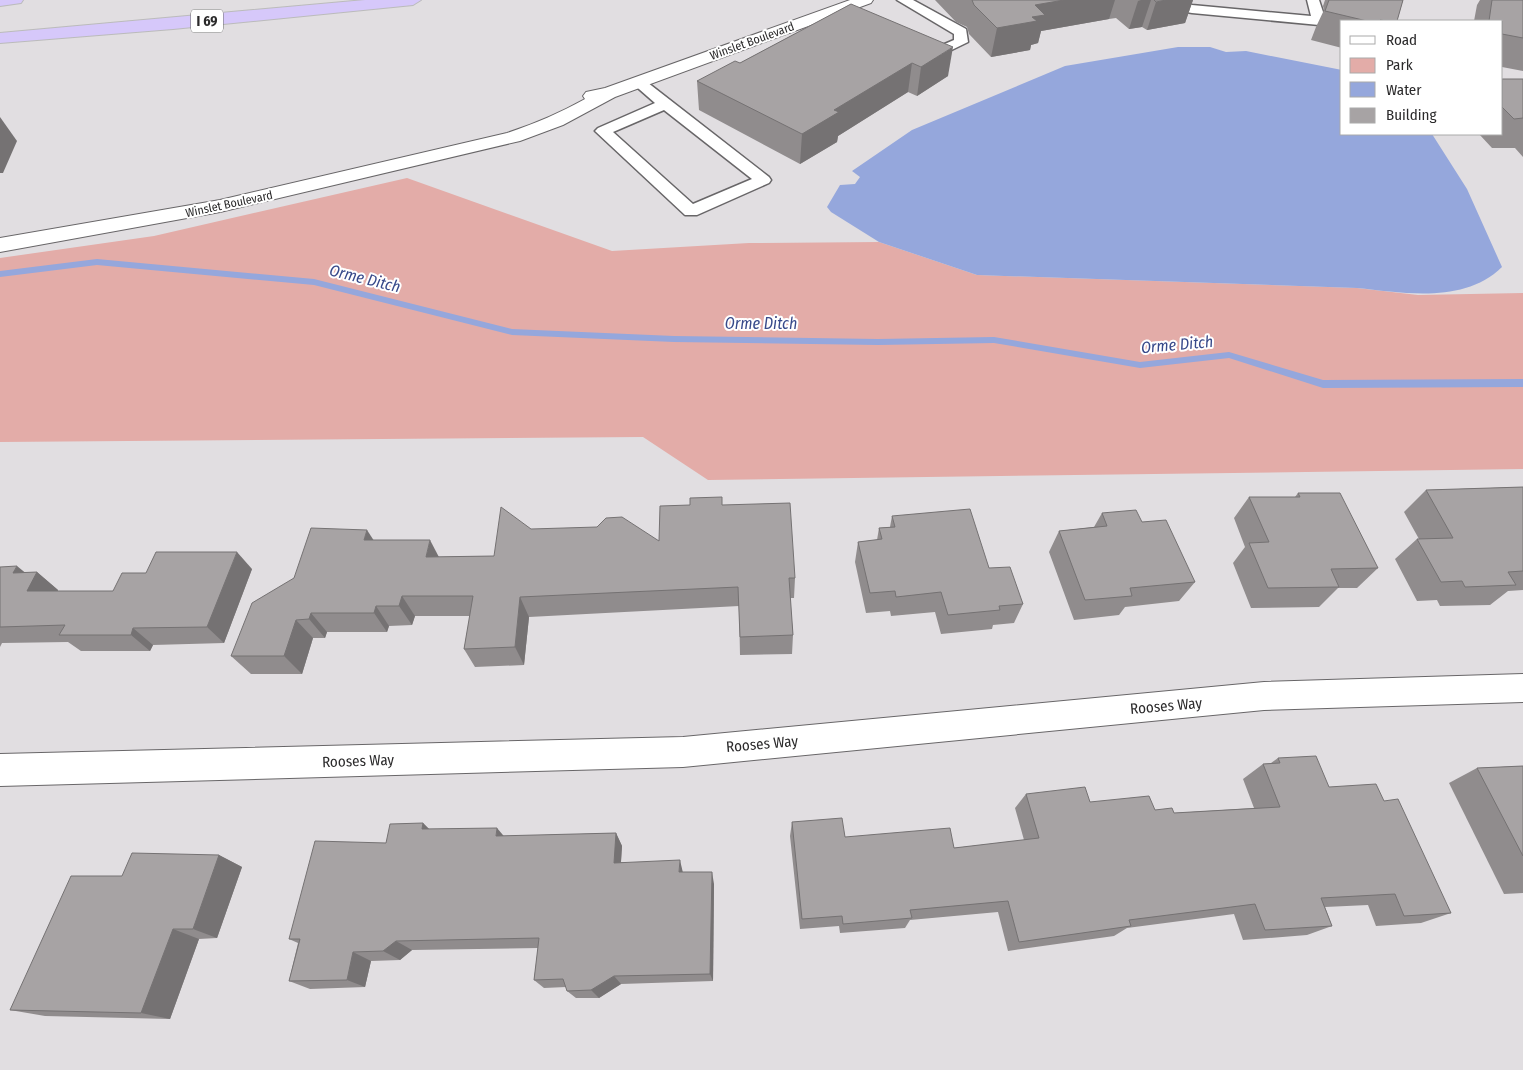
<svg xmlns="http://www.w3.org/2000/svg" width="1523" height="1070" font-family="'Fira Sans Condensed',sans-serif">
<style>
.green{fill:#e3aca8}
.water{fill:#95a7dc}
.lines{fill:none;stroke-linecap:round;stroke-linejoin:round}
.stream{fill:#95a7dc;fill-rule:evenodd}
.service-casing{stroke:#686668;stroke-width:3}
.minor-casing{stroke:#686668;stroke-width:2}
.motorway-casing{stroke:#bbb;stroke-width:2}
.service{fill:#fff;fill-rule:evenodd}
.minor{fill:#fff;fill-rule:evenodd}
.motorway{fill:#d6c8fa;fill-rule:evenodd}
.wall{fill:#908c8d}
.shaded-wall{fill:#757273}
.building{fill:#a7a3a4;stroke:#757273}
.labels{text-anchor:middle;stroke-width:4;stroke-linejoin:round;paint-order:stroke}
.far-street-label{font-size:12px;fill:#2b2a2b;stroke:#fff}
.shield{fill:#fff;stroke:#6b6a6b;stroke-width:1}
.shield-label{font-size:14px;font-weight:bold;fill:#2b2a2b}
.street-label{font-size:15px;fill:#2b2a2b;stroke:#fff}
.water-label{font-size:16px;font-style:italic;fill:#37498a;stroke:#fff}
</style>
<rect width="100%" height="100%" fill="#e1dee1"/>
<path class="green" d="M407 178 612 251 749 243 879 242 977 275 1357 288 1418 295 1523 293V469L708 480 643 437 0 442V258L154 236Z"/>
<path class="water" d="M1178 47H1210L1226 52 1246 51 1342 70V134H1432L1467 189 1502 267C1464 304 1405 293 1357 288L977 275 879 242 831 212 827 207 840 185 855 184 860 177 852 171 912 130 1065 66Z"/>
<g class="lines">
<path class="stream" d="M97 259 314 279 512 329 674 336 878 339 994 337 1140 362 1229 352 1323 380 1523 379V387L1323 388 1229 358 1140 368 994 343 878 345 674 342 512 335 314 285 97 265 0 277V271Z"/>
<defs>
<g id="service">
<path d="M897 0H913L966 29 968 42 929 61H919L917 58 919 55 954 40V34Z"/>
<path d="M1162 0H1177L1192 5 1311 16 1307 0H1319L1326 21 1319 25 1192 13 1175 10Z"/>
<path d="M638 78 643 79 769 177 771 180 769 183 697 215H685L595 131 598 128 655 103 631 82ZM664 110 752 179 693 204 613 132Z"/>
</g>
<g id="minor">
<path d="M850 0H873L871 3 615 97 563 125 520 141 220 212 0 252V238L220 200 507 133C534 124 560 113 585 99L583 96 586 92 605 88Z"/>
<path d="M1523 674V702L1264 710 683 767 0 786V754L683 737 1264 682Z"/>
</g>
<g id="motorway">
<path d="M0 0H23L21 3 0 6Z"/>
<path d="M365 0H421L413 5 173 29 0 43V33Z"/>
</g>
</defs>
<use href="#service" class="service-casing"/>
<use href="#minor" class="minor-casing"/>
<use href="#motorway" class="motorway-casing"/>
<use href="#service" class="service"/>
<use href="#minor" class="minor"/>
<use href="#motorway" class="motorway"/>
</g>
<g class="wall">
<path d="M935 0H1193L1185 23 1147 30 1142 27 1129 29 1116 18 1109 19 1041 31 1038 43 1031 45 1030 50 991 57 969 34 967 27 956 22Z"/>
<path d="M1325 0H1403L1397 21H1342V48L1311 40 1316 27 1324 10 1323 6Z"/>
<path d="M1480 0H1523V71L1502 67V21H1474L1477 5Z"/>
<path d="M851 4 948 76 917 96 908 92 838 136 837 142 800 164 699 110 697 81 740 63Z"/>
<path d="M1502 79H1523V157L1515 148H1492L1479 134H1502Z"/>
<path d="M1523 487V590L1508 591 1490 605 1440 606 1437 600 1417 601 1395 559 1417 539H1419L1404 512 1426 490Z"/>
<path d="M1298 493 1378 568 1357 588H1338L1319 607 1251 608 1233 563 1245 547 1234 518 1249 497H1295Z"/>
<path d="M722 505 795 578 794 598H790L793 635 792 654 740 655 739 606 529 617 524 665 475 667 464 649 470 616H415L412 625 389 626 387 632H327L325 638H313L302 674H251L231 656 294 578 374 540 439 557 494 556 531 529 659 541Z"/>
<path d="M1102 513 1142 522 1195 582 1179 601 1125 607 1119 615 1074 620 1049 552 1059 531 1094 527Z"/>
<path d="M892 516 989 568 1023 604 1014 623 993 625 992 629 941 634 935 612 891 616 890 611 866 613 855 562 858 542 877 540 879 528 890 527Z"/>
<path d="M0 567 25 573 37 572 58 590V591H113L146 573 252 569 224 643 153 645 150 651H81L68 642 2 643 0 647Z"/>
<path d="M1278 758 1329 787 1384 801 1451 913 1421 923 1376 926 1368 905 1325 907 1332 926 1307 935 1243 940 1234 914 1127 928 1114 936 1008 951 998 912 910 920 905 928 840 933 839 926 800 929 790 836 792 822 845 837 954 848 1024 840 1015 808 1026 794 1174 813 1254 808 1243 779 1263 764 1271 763Z"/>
<path d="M1523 766V893L1504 894 1449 783 1477 768Z"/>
<path d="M423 823 429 829 504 836 616 833 622 846 621 862 683 872 714 884 713 981 621 984 599 998H576L567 991 566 987 544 988 534 980 538 948 412 950 400 960 371 961 365 987 310 989 289 981 298 943 289 939 386 843Z"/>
<path d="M219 855 242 867 217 938 199 939 170 1019 45 1016 10 1010 122 876Z"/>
</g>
<g class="shaded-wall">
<path d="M1064 0H1115L1109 19 1041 31 1038 43 1031 45 1030 50 991 57 997 28 1035 5Z"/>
<path d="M1141 0H1151L1142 27 1129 29 1138 1Z"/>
<path d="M1166 0H1193L1185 23 1147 30 1156 2Z"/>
<path d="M953 47 948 76 917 96 921 67Z"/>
<path d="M912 63 908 92 838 136 837 142 800 164 802 134 834 110Z"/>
<path d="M0 117 17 141 3 173H0Z"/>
<path d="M367 530 380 550 364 540Z"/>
<path d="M430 540 441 561 426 557Z"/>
<path d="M237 552 252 569 224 643 207 627Z"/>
<path d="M17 566 33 579 37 572 58 590 49 608 27 591 13 573Z"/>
<path d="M402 596 415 616 412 625 399 606Z"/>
<path d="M520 597 529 617 524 665 515 647Z"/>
<path d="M376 606 389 626 387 632 374 613Z"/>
<path d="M311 613 327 632 325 638 309 619Z"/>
<path d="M296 620 313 638 302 674 284 656Z"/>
<path d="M133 628 153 645 150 651 131 635Z"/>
<path d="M423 823 437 837 422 829Z"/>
<path d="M497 828 508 841 496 836Z"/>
<path d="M616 833 622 846 620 875 614 863Z"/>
<path d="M219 855 242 867 217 938 193 929Z"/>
<path d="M680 860 683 873 679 872Z"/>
<path d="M712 872 714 884 713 981 710 974Z"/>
<path d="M173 929 199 939 170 1019 141 1013Z"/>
<path d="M396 941 412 950 400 960 383 951Z"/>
<path d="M353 952 371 961 365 987 347 980Z"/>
<path d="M614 976 621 984 599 998 591 990Z"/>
</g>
<g class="building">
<path d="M972 0H1064L1035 5 1045 15 1032 17 1037 21 997 28 974 5Z"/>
<path d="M1154 0H1166L1156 2Z"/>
<path d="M1329 0H1403L1397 21H1387L1380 20 1379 21H1367L1325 11Z"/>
<path d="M1492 0H1523V38L1502 34V21H1489Z"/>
<path d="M851 4 953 47 921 67 912 63 834 110 839 112 802 134 697 81 735 61 740 63Z"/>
<path d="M1502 79H1523V118L1514 119 1502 107Z"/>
<path d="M1523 487V571L1508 572 1516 585 1465 587 1462 581 1441 582 1417 539 1453 538 1426 490Z"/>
<path d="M1298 493H1340L1378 568 1331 569 1339 587 1268 588 1249 543 1269 542 1249 497H1300Z"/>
<path d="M722 497V505L790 503 795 578H789L793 635 740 637 738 587 520 597 515 647 464 649 473 596H402L399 606H376L374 613H311L309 619 296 620 284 656H231L252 603 294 578 311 528 367 530 364 540H430L426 557 494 556 501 507 531 529 597 527 606 518 622 517 659 541 660 506 690 505V498Z"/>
<path d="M970 509 989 568 1010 567 1023 604 999 606 1000 610 948 615 941 592 896 597 895 591 870 593 858 542 882 539 879 528 895 527 892 516Z"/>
<path d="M1136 510 1142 522 1166 520 1195 582 1130 588 1132 596 1085 600 1059 531 1107 526 1102 513Z"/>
<path d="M156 552H237L207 627 133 628 131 635H59L65 625 0 627V567L17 566 13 573 37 572 27 591H113L122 573H146Z"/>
<path d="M1316 756 1329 787 1376 784 1384 801 1398 799 1451 913 1404 916 1395 894 1321 898 1332 926 1265 930 1255 904 1129 920 1131 926 1019 942 1008 901 910 910 912 918 843 924 842 916 802 919 792 822 842 818 845 837 950 828 954 848 1039 838 1026 794 1085 787 1090 802 1149 796 1155 810 1172 808 1174 813 1280 807 1263 764 1280 763 1278 758Z"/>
<path d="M1523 766V856L1477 768Z"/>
<path d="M423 823 422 829 497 828 496 836 616 833 614 863 680 860 679 872H712L710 974 614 976 591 990 567 991 563 979 534 980 539 938 396 941 383 951 353 952 347 980 289 981 300 939H289L315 841 386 843 390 824Z"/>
<path d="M132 853 219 855 193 929H173L141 1013 10 1010 71 876H122Z"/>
</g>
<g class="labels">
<g class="far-street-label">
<text transform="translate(752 41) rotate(-20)" y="4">Winslet Boulevard</text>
<text transform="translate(229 204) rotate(-12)" y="4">Winslet Boulevard</text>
</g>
<rect class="shield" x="191" y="9.5" width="32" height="23" rx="4"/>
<g class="shield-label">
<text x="207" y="26">I 69</text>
</g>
<g class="street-label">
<text transform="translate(1166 706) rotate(-5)" y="5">Rooses Way</text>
<text transform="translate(762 744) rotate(-5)" y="5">Rooses Way</text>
<text transform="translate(358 761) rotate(-2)" y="5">Rooses Way</text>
</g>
<g class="water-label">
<text transform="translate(365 278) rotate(14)" y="6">Orme Ditch</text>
<text x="761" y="329">Orme Ditch</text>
<text transform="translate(1177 344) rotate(-5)" y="6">Orme Ditch</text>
</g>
</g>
<rect x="1340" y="20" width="162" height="115" fill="#ffffff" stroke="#aaaaaa"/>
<rect x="1350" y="36" width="25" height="8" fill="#ffffff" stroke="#aaaaaa"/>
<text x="1386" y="45" font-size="15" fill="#2b2a2b">Road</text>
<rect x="1350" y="58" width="25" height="15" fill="#e3aca8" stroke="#aaaaaa"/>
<text x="1386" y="70" font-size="15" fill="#2b2a2b">Park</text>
<rect x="1350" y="82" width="25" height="15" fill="#95a7dc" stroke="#aaaaaa"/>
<text x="1386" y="95" font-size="15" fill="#2b2a2b">Water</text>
<rect x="1350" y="108" width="25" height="15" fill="#a7a3a4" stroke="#aaaaaa"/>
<text x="1386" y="120" font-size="15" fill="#2b2a2b">Building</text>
</svg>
